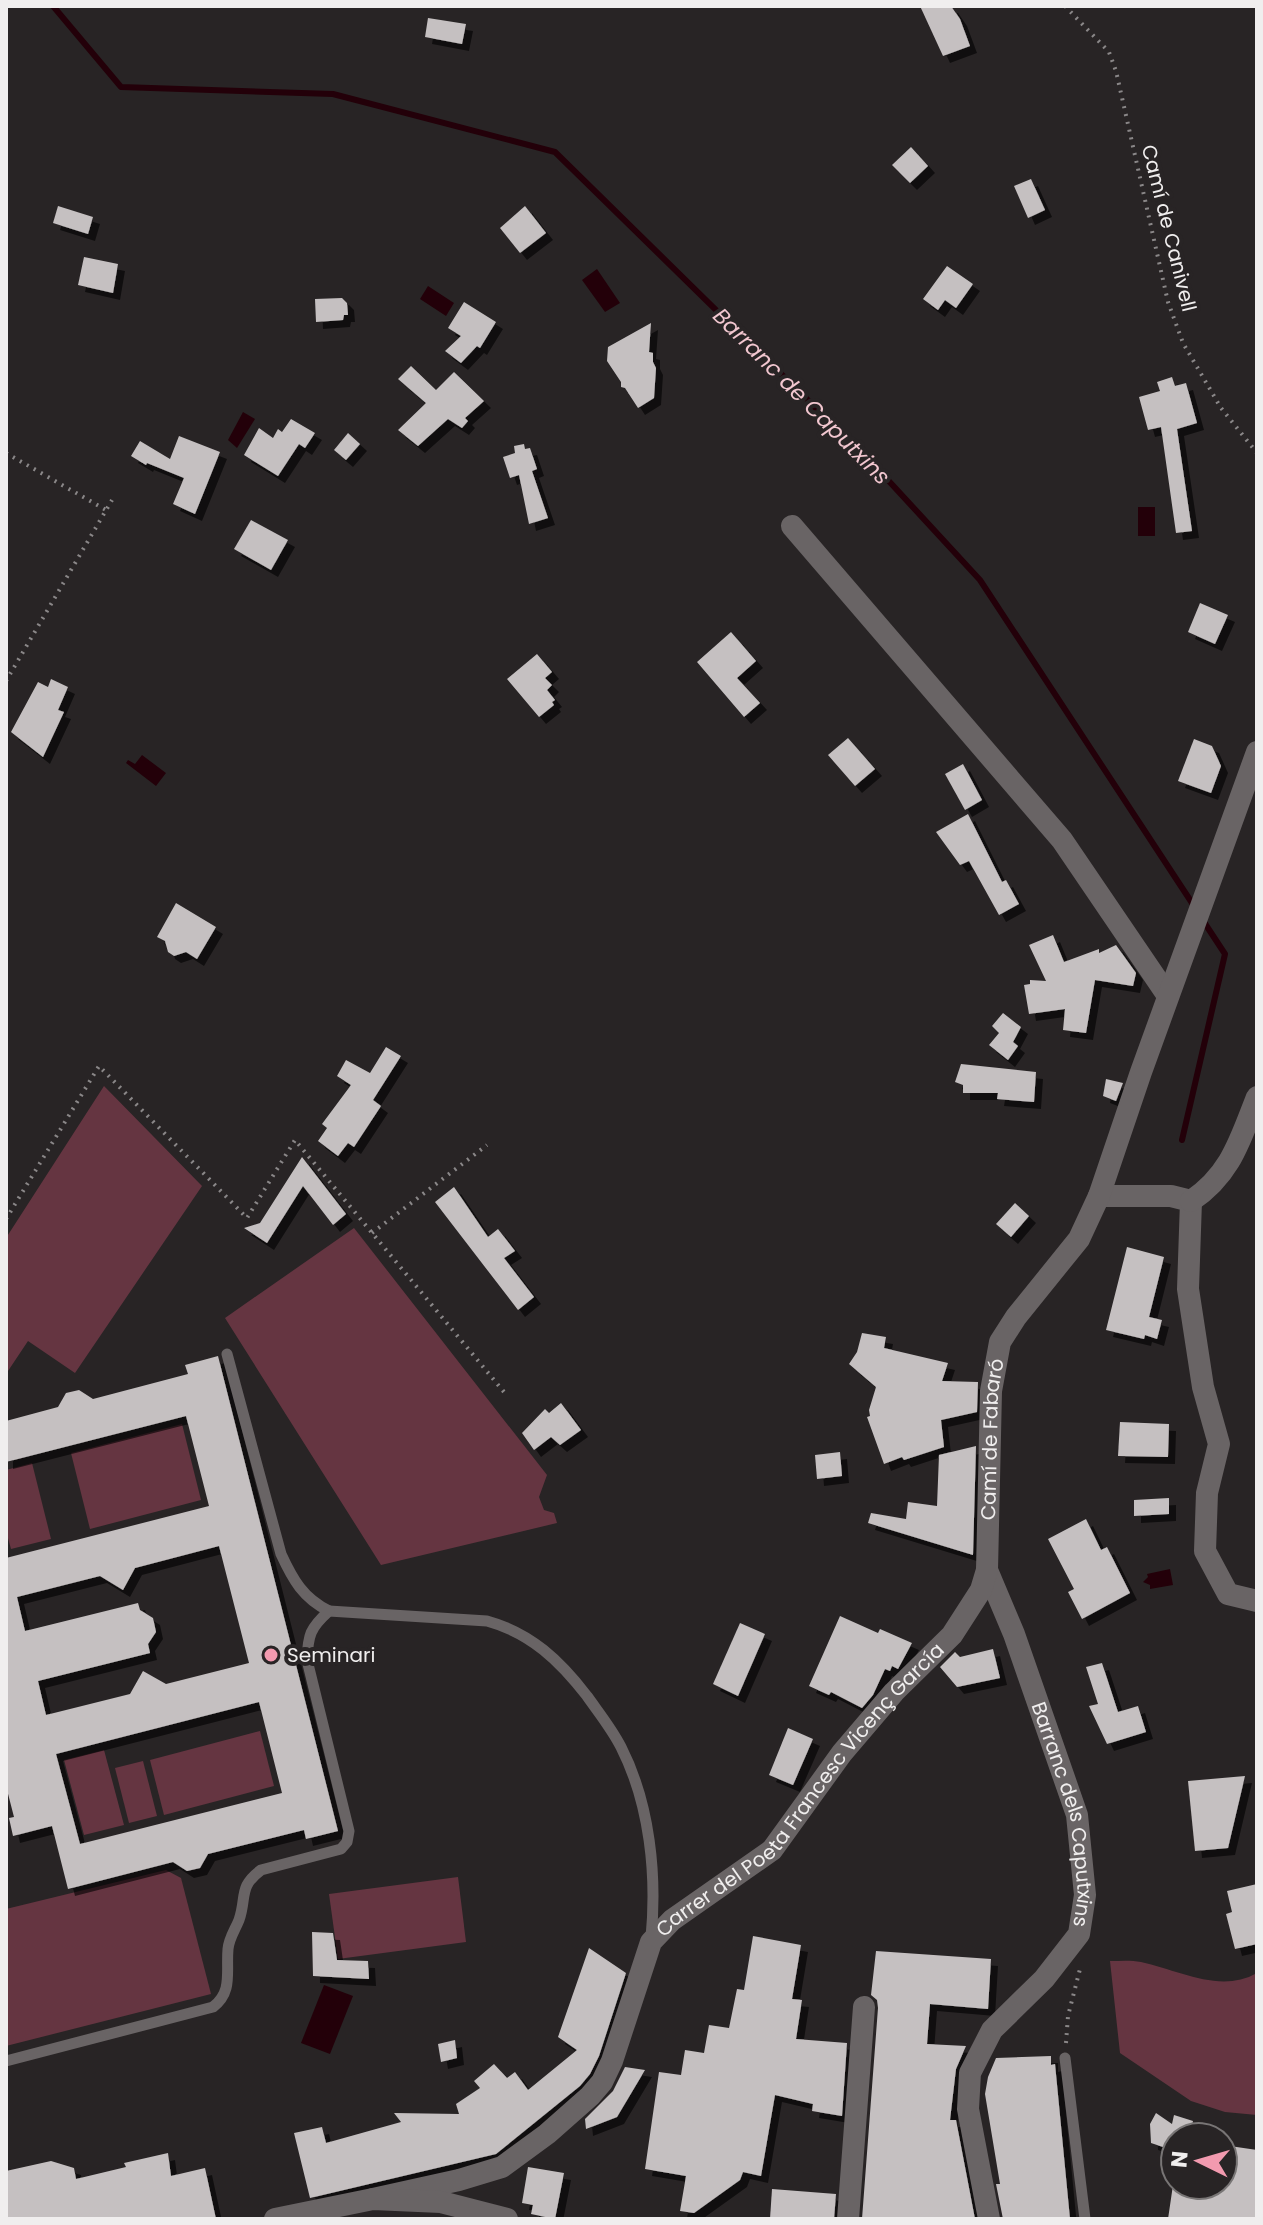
<svg xmlns="http://www.w3.org/2000/svg" width="1263" height="2225" font-family="Poppins,sans-serif">
<style>
.green{fill:#653541}
.water{fill:#230009}
.lines{fill:none;stroke-linecap:round;stroke-linejoin:round}
.stream{stroke:#230009;stroke-width:6}
.building{fill:#c5c0c1;fill-rule:evenodd;filter:url(#shadow)}
.path{stroke:#8a8788;stroke-width:4;stroke-dasharray:2 6;stroke-linecap:butt}
.lane{stroke:#696465;stroke-width:11}
.street{stroke:#696465;stroke-width:22}
.poi-dot{fill:#f29aaf;stroke:#282425;stroke-width:3}
.labels{text-anchor:middle;stroke-width:8;stroke-linejoin:round;paint-order:stroke}
.street-label{font-size:20px;fill:#f0eeee;stroke:#282425}
.poi-label{font-size:20px;fill:#f0eeee;stroke:#282425;text-anchor:start}
.water-label{font-size:22px;font-style:italic;fill:#f2c7d0;stroke:#282425}
</style>
<defs>
<filter id="shadow"><feDropShadow dx="7" dy="7" stdDeviation="0" flood-color="#0009"/></filter>
</defs>
<rect width="100%" height="100%" fill="#282425"/>
<g class="green">
<path d="M104 1086 202 1186 75 1373 28 1341 6 1374V1238Z"/>
<path d="M354 1228 547 1475 539 1497 544 1510 554 1513 557 1523 381 1565 225 1318Z"/>
<path d="M182 1424 201 1500 90 1529 71 1453Z"/>
<path d="M32 1463 51 1539 11 1549 6 1531V1470Z"/>
<path d="M260 1731 274 1786 164 1815 150 1760Z"/>
<path d="M104 1750 124 1825 84 1835 64 1760Z"/>
<path d="M143 1761 157 1816 129 1823 115 1768Z"/>
<path d="M166 1870 181 1878 211 1994 6 2046V1909Z"/>
<path d="M458 1877 466 1942 338 1959 329 1894Z"/>
<path d="M1110 1961C1120 1961 1131 1960 1141 1962 1179 1970 1220 1994 1257 1973V2115L1225 2112 1191 2101 1120 2053Z"/>
</g>
<g class="water">
<path d="M597 269 620 303 605 312 582 280Z"/>
<path d="M428 286 454 303 446 316 420 299Z"/>
<path d="M243 412 255 419 237 448 228 440Z"/>
<rect x="1138" y="507" width="17" height="29"/>
<path d="M142 755 166 773 156 786 126 763 128 760 135 764Z"/>
<path d="M1170 1569 1173 1585 1150 1589V1585L1143 1582 1148 1577 1147 1574Z"/>
<path d="M324 1985 353 1996 330 2054 301 2043Z"/>
</g>
<g class="lines">
<g class="stream">
<path d="M53 6 121 87 333 94 555 152 875 466 980 580 1194 906"/>
<path d="M1182 1140 1225 954 1202 919"/>
</g>
</g>
<g class="building">
<path d="M920 6H951L960 19 970 46 943 56Z"/>
<path d="M428 18 466 24 462 44 425 37Z"/>
<path d="M911 147 928 166 910 183 892 165Z"/>
<path d="M1031 179 1045 210 1028 218 1014 186Z"/>
<path d="M58 206 93 217 88 234 53 223Z"/>
<path d="M525 206 546 233 520 253 500 228Z"/>
<path d="M84 257 118 264 113 293 78 285Z"/>
<path d="M947 266 973 284 956 308 945 300 938 310 923 299Z"/>
<path d="M342 298 347 303 348 315H344L343 320 316 322 315 299Z"/>
<path d="M464 302 496 322 480 348 477 346 461 363 445 351 461 336 448 328Z"/>
<path d="M651 323 649 352 653 353V362L656 368 654 398 638 408 625 388 621 387V382L607 361 608 347Z"/>
<path d="M411 366 436 390 454 372 484 401 465 418 468 421 462 428 448 419 418 446 398 430 426 403 398 379Z"/>
<path d="M1172 377 1175 386 1186 383 1197 423 1177 429 1192 531 1176 533 1161 427 1148 430 1139 397 1160 391 1157 382Z"/>
<path d="M291 419 315 433 305 448 299 444 278 476 244 455 259 428 273 438 278 429 282 432Z"/>
<path d="M348 433 360 444 346 460 334 450Z"/>
<path d="M179 436 220 452 195 514 173 504 184 478 147 463 146 465 131 456 140 441 170 459Z"/>
<path d="M524 444 525 449 530 448 537 469 532 471 548 518 529 524 519 475 510 478 503 457 515 453 514 446Z"/>
<path d="M251 520 288 540 271 570 234 549Z"/>
<path d="M1200 603 1228 615 1215 644 1188 632Z"/>
<path d="M731 632 756 661 737 678 760 703 744 717 697 662Z"/>
<path d="M537 654 552 672 545 678 552 685 547 690 555 700 552 702 554 705 539 717 507 679Z"/>
<path d="M51 679 68 687 58 710 64 712 43 757 11 732 38 682 48 687Z"/>
<path d="M848 738 875 769 855 786 828 755Z"/>
<path d="M1194 739 1212 746 1221 766 1211 793 1178 781Z"/>
<path d="M963 764 982 800 965 810 945 774Z"/>
<path d="M968 814 1002 882 1006 880 1019 904 999 915 969 861 960 865 936 832Z"/>
<path d="M176 903 216 927 197 959 186 952 174 956 168 952 165 941 157 937Z"/>
<path d="M1053 935 1064 962 1099 949V953L1116 945 1136 973 1133 986 1095 980 1086 1033 1063 1030 1065 1009 1029 1014 1024 985 1030 984V980L1046 981 1029 945Z"/>
<path d="M1003 1013 1021 1027 1013 1042 1018 1046 1008 1060 989 1045 999 1033 992 1026Z"/>
<path d="M386 1047 401 1056 373 1100 381 1106 354 1147 348 1143 338 1156 318 1141 327 1128 322 1124 351 1085 337 1076 346 1060 370 1073Z"/>
<path d="M961 1064 1036 1072 1034 1102 997 1099 998 1093H963V1085L955 1082Z"/>
<path d="M1106 1079 1123 1083 1116 1101 1103 1096Z"/>
<path d="M302 1157 346 1214 333 1225 303 1186 267 1243 244 1228 260 1223Z"/>
<path d="M454 1187 488 1237 498 1229 515 1251 504 1258 534 1297 518 1310 435 1202Z"/>
<path d="M1015 1203 1029 1216 1011 1237 996 1224Z"/>
<path d="M1127 1247 1164 1257 1149 1317 1162 1320 1157 1339 1145 1335 1144 1339 1106 1330Z"/>
<path d="M862 1333 886 1337 884 1348 948 1363 942 1381 978 1382 977 1412 941 1420 944 1447 904 1460 902 1457 884 1464 867 1417 870 1416 869 1410 876 1387 849 1364 857 1352Z"/>
<path d="M218 1356 338 1831 306 1839 304 1830 208 1854 200 1868 187 1871 173 1862 68 1889 52 1826 13 1836 9 1818 14 1817 6 1786V1558L209 1506 186 1416 6 1462V1421L58 1407 66 1393 79 1390 93 1399 188 1374 185 1365ZM219 1546 249 1663 166 1684 143 1671 130 1694 46 1715 38 1681 150 1653 148 1644 156 1632 153 1618 140 1610 138 1603 25 1631 17 1597 100 1576 123 1590 135 1568ZM259 1702 282 1793 80 1844 56 1754Z"/>
<path d="M561 1403 581 1430 560 1445 551 1437 534 1450 522 1433 545 1409 549 1413Z"/>
<path d="M1120 1422 1169 1424 1168 1457 1118 1456Z"/>
<path d="M976 1446 973 1555 868 1523 871 1513 906 1519 908 1502 937 1506 939 1455Z"/>
<path d="M840 1452 842 1476 817 1479 815 1455Z"/>
<path d="M1169 1498V1514L1134 1516V1500Z"/>
<path d="M1086 1519 1101 1550 1107 1547 1130 1593 1082 1619 1068 1592 1074 1589 1048 1539Z"/>
<path d="M840 1616 878 1633 880 1629 912 1643 898 1669 892 1666 890 1671 885 1669 873 1695 862 1708 831 1692 829 1695 809 1686Z"/>
<path d="M740 1623 765 1634 738 1696 713 1684Z"/>
<path d="M993 1649 1000 1678 957 1687 940 1667 955 1652 960 1657Z"/>
<path d="M1102 1663 1118 1712 1138 1706 1146 1732 1107 1744 1089 1706 1098 1704 1086 1667Z"/>
<path d="M788 1728 813 1739 793 1785 769 1775Z"/>
<path d="M1245 1776 1228 1848 1195 1851 1188 1781Z"/>
<path d="M1257 1884V1944L1235 1949 1226 1914 1232 1912 1227 1891Z"/>
<path d="M312 1932 333 1933 337 1960 368 1961 369 1979 313 1976Z"/>
<path d="M753 1936 801 1945 792 1999 802 2000 796 2039 847 2043 842 2116 812 2111 813 2104 775 2095 761 2176 743 2172 740 2180 694 2213 680 2211 686 2176 645 2169 659 2072 681 2075 685 2050 704 2053 709 2025 729 2028 737 1989 744 1990Z"/>
<path d="M589 1948 626 1973 599 2056 590 2074 580 2086 496 2154 310 2198 294 2133 322 2127 326 2143 401 2122 394 2113 459 2114 456 2104 480 2088 474 2081 494 2064 507 2078 515 2072 528 2090 577 2050 558 2037Z"/>
<path d="M876 1951 991 1959 988 2009 930 2004 927 2044 966 2046 956 2069 950 2120H956L975 2219H862L878 2008 877 2000 871 1995Z"/>
<path d="M455 2040 457 2058 441 2062 438 2044Z"/>
<path d="M1051 2056V2065L1055 2064 1070 2219H1003L996 2184H1000L985 2094 988 2077 996 2058Z"/>
<path d="M625 2067 645 2070 617 2117 586 2129 585 2119 613 2091Z"/>
<path d="M1156 2113 1172 2124 1174 2115 1193 2121 1189 2137H1175V2151L1151 2143 1150 2124Z"/>
<path d="M1223 2145 1257 2150V2218L1168 2219 1173 2185H1223Z"/>
<path d="M168 2153 171 2176 205 2168 216 2219H6V2171L51 2161 74 2168 76 2179 126 2167 124 2163Z"/>
<path d="M528 2167 564 2173 555 2219 531 2214 533 2205 522 2203Z"/>
<path d="M772 2189 836 2194 834 2219H770Z"/>
</g>
<g class="lines">
<g class="path">
<path d="M1065 6 1109 52 1116 71 1168 302 1183 343 1221 408 1257 453"/>
<path d="M6 453 106 510"/>
<path d="M6 681 112 500"/>
<path d="M6 1219 99 1066 247 1218 295 1140 504 1392"/>
<path d="M372 1233 487 1145"/>
<path d="M1066 2043 1068 2016 1080 1969"/>
</g>
<g class="lane">
<path d="M329 1611 487 1621C531 1633 560 1661 587 1696 599 1713 612 1729 621 1747 650 1804 657 1875 651 1938"/>
<path d="M1065 2058 1085 2219"/>
<path d="M6 2061 213 2007C233 1992 226 1972 228 1949 229 1938 235 1930 239 1920 247 1897 238 1887 261 1870L341 1849 347 1842 349 1831 307 1660C308 1635 310 1628 329 1611 303 1598 293 1580 281 1554L227 1354"/>
</g>
<g class="street">
<path d="M792 526 1062 840 1168 996"/>
<path d="M1099 1196H1171L1191 1201 1188 1289 1203 1387 1219 1444 1207 1493 1205 1551 1228 1594 1257 1601"/>
<path d="M1191 1201C1231 1174 1240 1140 1257 1097"/>
<path id="s1" d="M987 1570 1014 1634 1077 1815 1085 1895 1079 1934 1044 1979 992 2030 970 2073 968 2109 989 2219"/>
<path id="s2" d="M373 2199 459 2180 502 2167 547 2134 590 2096 602 2082 612 2061 651 1942 672 1920 772 1850 842 1753 894 1692 952 1635 981 1590 987 1570 991 1391 1000 1342 1016 1317 1079 1239 1099 1196 1141 1072 1257 752"/>
<path d="M275 2219 373 2199 441 2202 507 2219"/>
<path d="M848 2219 864 2007"/>
</g>
</g>
<circle class="poi-dot" cx="271" cy="1655" r="8"/>
<g class="labels">
<g class="street-label">
<text transform="translate(1169 228) rotate(76)" y="7">Camí de Canivell</text>
<text dy="7" stroke="none"><textPath href="#s2" startOffset="1052">Camí de Fabaró</textPath></text>
<text dy="7" stroke="none"><textPath href="#s2" startOffset="628">Carrer del Poeta Francesc Vicenç García</textPath></text>
<text dy="7" stroke="none"><textPath href="#s1" startOffset="258">Barranc dels Caputxins</textPath></text>
</g>
<g class="poi-label">
<text x="287" y="1662">Seminari</text>
</g>
<g class="water-label">
<text transform="translate(802 396) rotate(45)" y="8">Barranc de Caputxins</text>
</g>
</g>
<rect width="1263" height="2225" fill="none" stroke="#f0eeee" stroke-width="16"/>
<g transform="translate(1199 2161) rotate(275)"><circle r="38" fill="#282425" stroke="#787575" stroke-width="2"/>
<path d="M0-6L14 30L0 20L-14 30Z" fill="#f29aaf"/>
<text y="-12" font-size="22" font-weight="bold" text-anchor="middle" fill="#f0eeee">N</text>
</g>
</svg>
